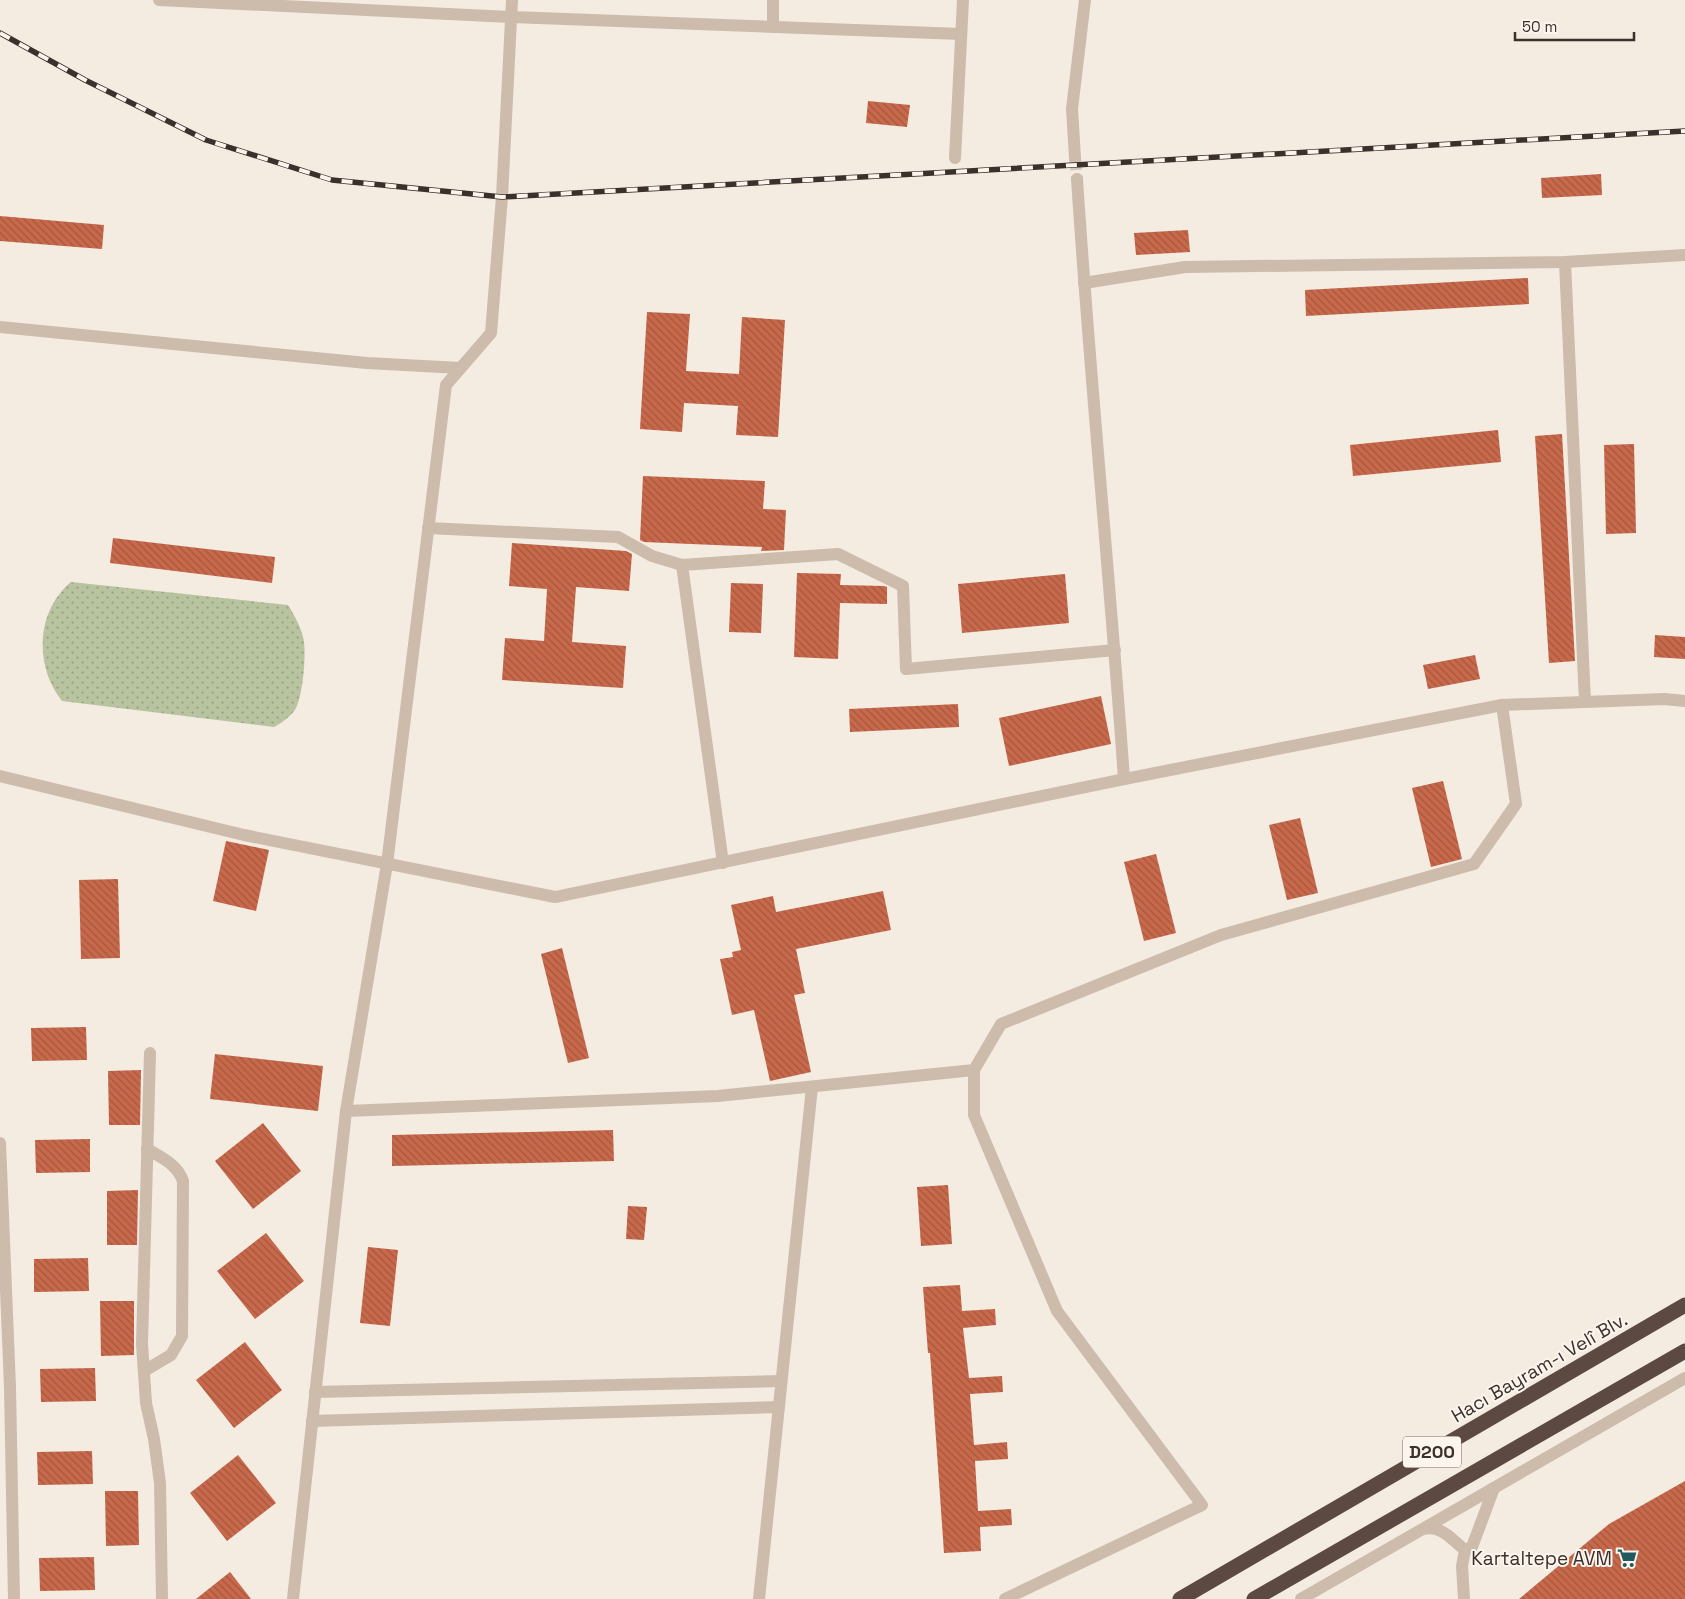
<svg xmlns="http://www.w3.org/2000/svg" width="1685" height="1599" font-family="'Space Grotesk',sans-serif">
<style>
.grass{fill:url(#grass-dots)}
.building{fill:url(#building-back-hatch)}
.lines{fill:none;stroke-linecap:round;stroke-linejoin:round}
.minor-tunnel{stroke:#cfc6bd;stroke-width:12;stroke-dasharray:12 6;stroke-linecap:butt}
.minor{stroke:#cdbbac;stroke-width:12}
.highway{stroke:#5c4a42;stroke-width:15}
.rail-casing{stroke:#3b302b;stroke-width:5.5}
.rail{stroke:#fbf5ee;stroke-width:4;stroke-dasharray:11;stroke-linecap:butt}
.labels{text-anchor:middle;stroke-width:4;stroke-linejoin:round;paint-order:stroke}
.shield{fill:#fbf5ee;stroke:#756b66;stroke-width:1}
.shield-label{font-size:18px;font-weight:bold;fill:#3b302b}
.street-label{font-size:19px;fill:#3b302b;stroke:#fbf5ee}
.poi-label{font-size:19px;fill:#3b302b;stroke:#fbf5ee;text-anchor:end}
</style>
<defs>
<pattern id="grass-dots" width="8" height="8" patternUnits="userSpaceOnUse" patternTransform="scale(1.25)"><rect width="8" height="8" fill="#b8c4a0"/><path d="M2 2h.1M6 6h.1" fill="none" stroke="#97a083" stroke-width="1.8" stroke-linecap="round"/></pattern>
<pattern id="building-back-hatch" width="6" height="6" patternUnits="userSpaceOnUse" patternTransform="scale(1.25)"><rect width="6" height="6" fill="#c8694b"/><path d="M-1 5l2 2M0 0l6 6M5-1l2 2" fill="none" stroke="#a4573f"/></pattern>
</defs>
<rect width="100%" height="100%" fill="#f4ebe1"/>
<path class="grass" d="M71 582 288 605C294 615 300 625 303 637 307 650 303 698 295 710 290 717 281 723 274 727L62 701C34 666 36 611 71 582Z"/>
<g class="building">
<path d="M868 101 910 105 907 127 866 123Z"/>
<path d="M1601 174 1602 195 1542 198 1541 178Z"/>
<path d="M0 216 104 225 102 249 0 241Z"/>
<path d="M1188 230 1190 252 1136 255 1134 233Z"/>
<path d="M1528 278 1529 304 1306 316 1305 290Z"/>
<path d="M647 312 690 314 686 371 739 374 742 317 785 320 778 437 736 435 738 406 684 403 682 432 640 429Z"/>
<path d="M1498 430 1501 462 1353 476 1350 445Z"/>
<path d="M1562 434 1575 661 1549 663 1535 436Z"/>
<path d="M1634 444 1636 533 1606 534 1604 445Z"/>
<path d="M643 476 765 481 763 509 786 510 784 550 761 551 762 547 644 542 640 540Z"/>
<path d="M113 538 275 557 272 583 110 563Z"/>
<path d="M512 543 626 551 632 554 629 591 576 587 572 642 626 646 623 688 502 680 505 638 544 641 547 589 509 586Z"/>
<path d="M797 573 841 574 840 585 884 586 887 587V604L840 603 838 659 794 657Z"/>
<path d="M1065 574 1069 623 962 633 958 584Z"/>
<path d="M731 583 763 584 761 633 729 632Z"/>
<path d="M1655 635 1685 637V659L1654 657Z"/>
<path d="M1475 655 1480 679 1428 689 1423 665Z"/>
<path d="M1101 696 1111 744 1009 766 999 718Z"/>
<path d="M958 704 959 727 850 732 849 709Z"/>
<path d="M1443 781 1462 859 1431 867 1412 788Z"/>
<path d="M1300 818 1318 893 1287 900 1269 825Z"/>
<path d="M226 841 269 850 256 911 213 901Z"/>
<path d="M1156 854 1176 933 1144 941 1124 862Z"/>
<path d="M118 879 120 958 81 959 79 880Z"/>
<path d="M883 891 891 930 796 949 805 993 794 995 811 1072 770 1081 754 1010 732 1015 720 959 733 957 732 952 741 950 731 905 773 896 776 912Z"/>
<path d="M562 948 589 1058 568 1063 541 954Z"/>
<path d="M86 1027 87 1060 32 1061 31 1028Z"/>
<path d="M215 1054 323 1066 318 1111 210 1099Z"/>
<path d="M141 1070 140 1125H109L108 1071Z"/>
<path d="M263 1123 301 1171 253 1209 215 1161Z"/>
<path d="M613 1130 614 1161 392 1166V1135Z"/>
<path d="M90 1139V1172L36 1173 35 1140Z"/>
<path d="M948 1185 952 1244 921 1246 917 1187Z"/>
<path d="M138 1190 137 1245H107V1191Z"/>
<path d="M628 1206 647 1207 644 1240 626 1239Z"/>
<path d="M266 1233 304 1281 255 1319 217 1271Z"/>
<path d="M368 1247 398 1250 390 1326 360 1323Z"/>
<path d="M88 1258 89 1291 34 1292V1259Z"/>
<path d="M960 1285 962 1311 995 1309 996 1325 963 1328 969 1378 1002 1376 1003 1392 970 1394 974 1445 1007 1442 1008 1459 975 1461 978 1511 1011 1509 1012 1525 980 1527 981 1551 944 1553 930 1353H928L923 1287Z"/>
<path d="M100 1301H134V1355L101 1356Z"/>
<path d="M245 1342 282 1390 234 1428 196 1380Z"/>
<path d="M95 1368 96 1401 41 1402 40 1369Z"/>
<path d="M92 1451 93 1484 38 1485 37 1452Z"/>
<path d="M238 1455 276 1503 227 1541 190 1493Z"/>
<path d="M1685 1481V1599H1519L1609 1524Z"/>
<path d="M105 1491H138L139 1545 106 1546Z"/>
<path d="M94 1557 95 1590 40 1591 39 1558Z"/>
<path d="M230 1572 251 1599H196Z"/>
</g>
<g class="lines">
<path class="minor-tunnel" d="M1075 158 1077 179"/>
<g class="minor">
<path d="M159 0 512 17 961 34"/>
<path d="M773 27V0"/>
<path d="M955 158 963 0"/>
<path d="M1075 158 1072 109 1085 0"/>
<path d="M1077 179C1090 379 1110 579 1124 779"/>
<path d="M1565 262 1585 702"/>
<path d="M1084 283 1185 267 1565 262 1685 255"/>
<path d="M0 327 367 363 460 368"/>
<path d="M428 528 618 537 652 556 682 565 838 554 903 586 906 669 1115 650"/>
<path d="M682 565 723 863"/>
<path d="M0 776 244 835 555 897 1124 779 1502 705 1665 699 1685 701"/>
<path d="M150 1053 142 1344 146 1403 154 1439 160 1483 162 1599"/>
<path d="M974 1070V1115L1057 1311 1202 1505 1005 1599"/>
<path d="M346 1111 718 1096 974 1070 1001 1024 1221 935 1474 864 1516 804 1502 705"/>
<path d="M0 1143 10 1387 14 1599"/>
<path d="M144 1371 171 1355 182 1336 183 1181C177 1164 162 1158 147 1149"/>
<path d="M315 1392 781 1381"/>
<path d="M312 1421 779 1407"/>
<path d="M1423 1529C1442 1525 1451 1539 1465 1550"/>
<path d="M1465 1550 1472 1547 1494 1488"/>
<path d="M293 1599 346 1111 387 864 446 385 491 333 502 197 512 0"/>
<path d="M759 1599 812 1087"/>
<path d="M1301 1599 1685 1378"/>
<path d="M1464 1599 1462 1566 1465 1550"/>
</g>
<g class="highway">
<path d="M1180 1599 1685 1305"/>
<path d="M1254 1599 1685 1351"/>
</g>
<defs>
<path id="rail" d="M0 33 85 80 206 140 332 180 502 197 1685 131"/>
</defs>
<use href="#rail" class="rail-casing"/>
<use href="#rail" class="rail"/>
</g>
<defs>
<symbol id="supermarket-bare" viewBox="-9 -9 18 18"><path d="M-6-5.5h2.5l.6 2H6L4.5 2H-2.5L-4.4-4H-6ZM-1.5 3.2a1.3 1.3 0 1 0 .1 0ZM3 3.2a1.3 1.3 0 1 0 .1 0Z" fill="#1f5a5e" stroke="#fbf5ee" stroke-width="2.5" paint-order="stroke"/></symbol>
</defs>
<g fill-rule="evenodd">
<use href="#supermarket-bare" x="1613" y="1544" width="28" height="28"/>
</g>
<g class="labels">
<rect class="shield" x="1403" y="1436.5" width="58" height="31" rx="4"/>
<g class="shield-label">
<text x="1432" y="1458">D200</text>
</g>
<g class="street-label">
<text transform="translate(1539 1367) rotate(-30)" y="7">Hacı Bayram-ı Velî Blv.</text>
</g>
<g class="poi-label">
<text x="1612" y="1565">Kartaltepe AVM</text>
</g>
</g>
<path d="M1515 32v8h119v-8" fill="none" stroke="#3b302b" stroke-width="2.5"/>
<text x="1522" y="32" font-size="15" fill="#3b302b" stroke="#fbf5ee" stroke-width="4" paint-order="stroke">50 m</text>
</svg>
